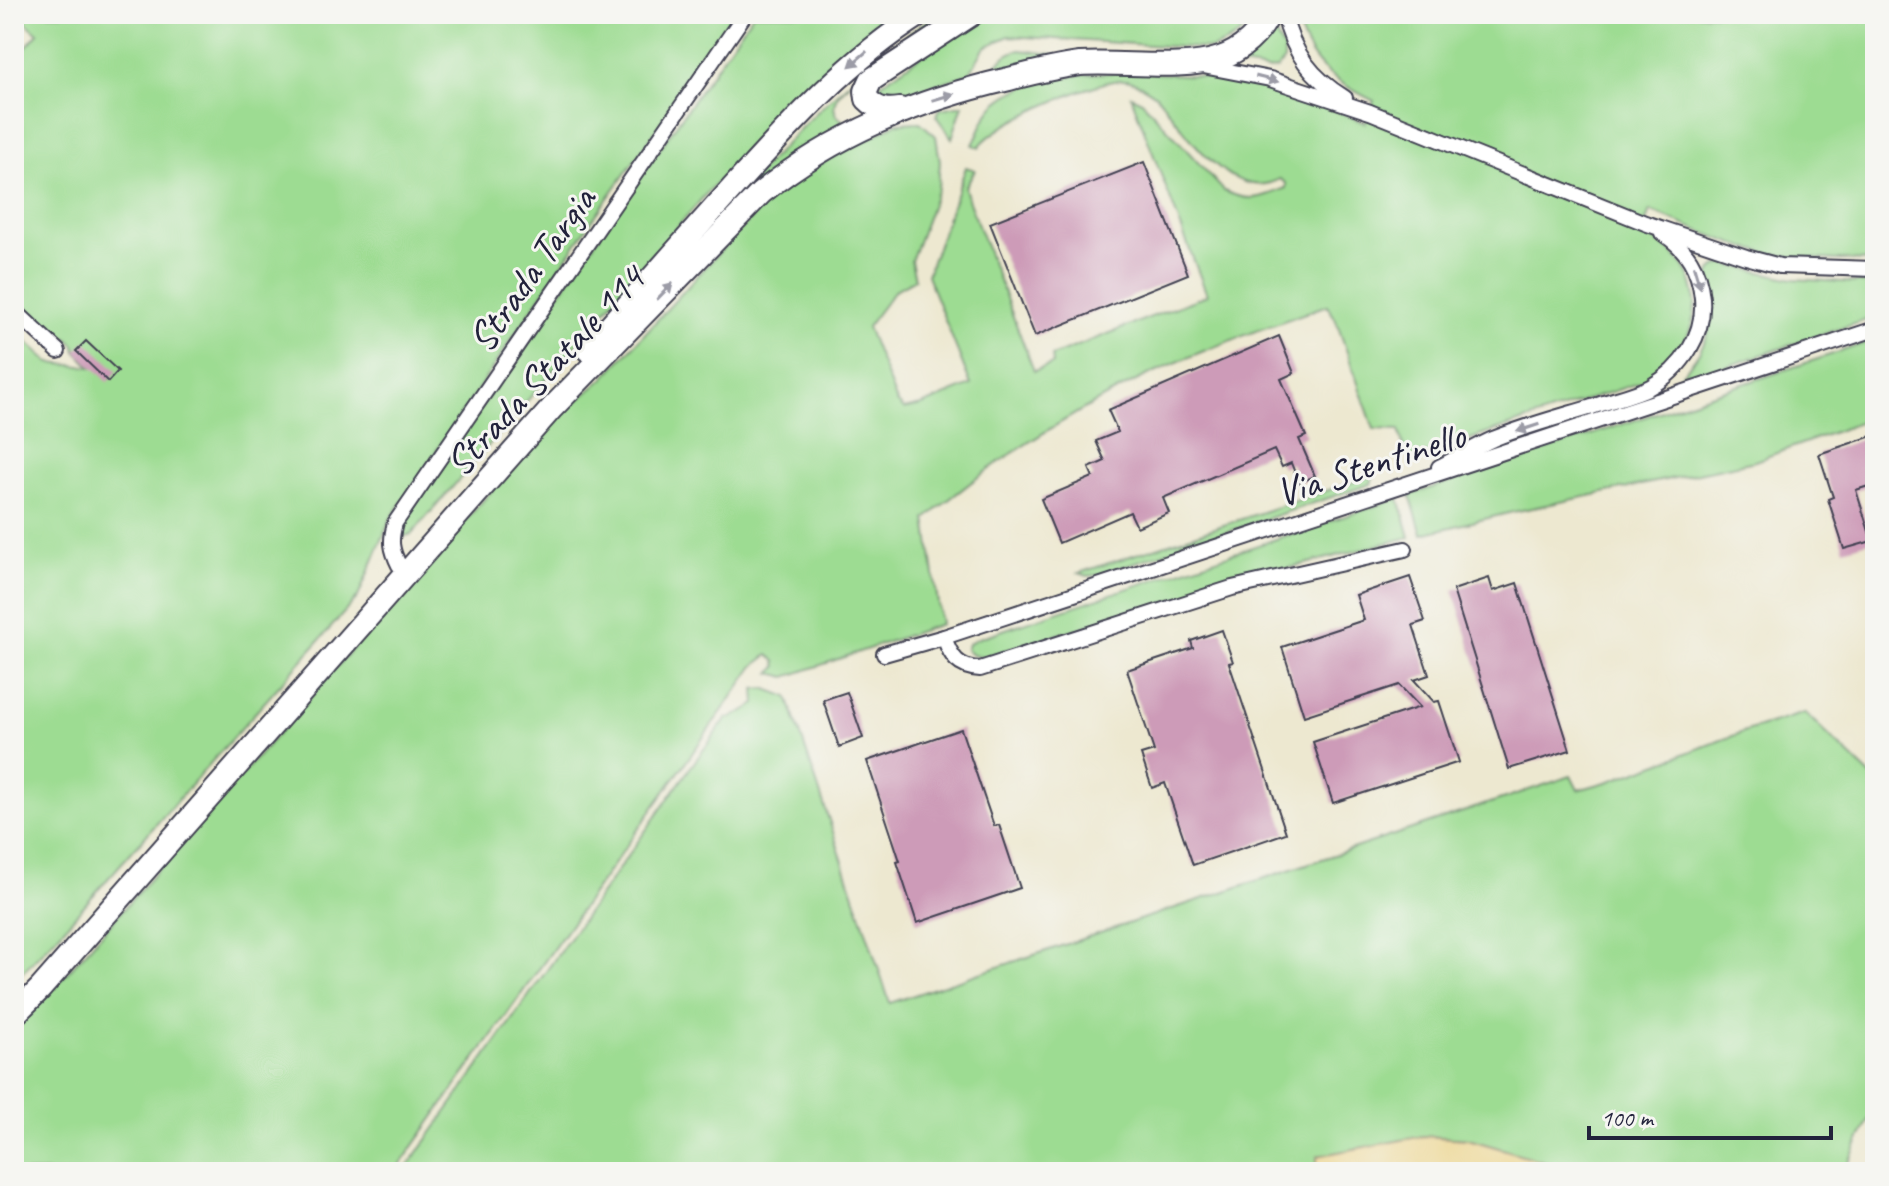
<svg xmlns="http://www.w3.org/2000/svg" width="1889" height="1186" font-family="Caveat,sans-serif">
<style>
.green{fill:#9ddc92;stroke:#607f66;stroke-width:2}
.sand{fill:#eeda9e;stroke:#887e6c;stroke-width:2}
.building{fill:#cd9bb8}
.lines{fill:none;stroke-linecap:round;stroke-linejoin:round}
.minor-casing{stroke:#404051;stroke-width:18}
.primary-casing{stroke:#404051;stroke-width:26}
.minor{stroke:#fff;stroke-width:14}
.primary{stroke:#fff;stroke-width:22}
.oneway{fill:#9c9ca7}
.labels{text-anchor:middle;stroke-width:6;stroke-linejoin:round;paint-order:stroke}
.street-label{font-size:40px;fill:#22223b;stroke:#f6f6f2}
</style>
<rect width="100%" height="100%" fill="#f6f6f2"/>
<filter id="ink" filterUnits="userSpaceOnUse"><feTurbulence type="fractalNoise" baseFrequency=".0125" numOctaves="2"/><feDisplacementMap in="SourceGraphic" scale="16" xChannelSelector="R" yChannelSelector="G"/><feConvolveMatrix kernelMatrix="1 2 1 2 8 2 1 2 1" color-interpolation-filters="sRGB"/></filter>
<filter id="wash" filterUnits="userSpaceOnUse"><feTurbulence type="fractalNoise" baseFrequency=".006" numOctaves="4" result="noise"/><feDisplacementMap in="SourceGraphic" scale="32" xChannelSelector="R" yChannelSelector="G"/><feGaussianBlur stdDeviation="1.8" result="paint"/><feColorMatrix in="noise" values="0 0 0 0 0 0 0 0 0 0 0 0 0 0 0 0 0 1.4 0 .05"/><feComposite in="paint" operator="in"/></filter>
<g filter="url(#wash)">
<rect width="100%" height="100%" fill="#ede8d0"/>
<g class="green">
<path d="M16 14H738L586 229 390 520 358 597 57 936 14 981V330L50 363 91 367 76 351 75 345 67 338H61L14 297V61L38 33Z"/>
<path d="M753 14H897L858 43 807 91 706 194 412 534 402 537 398 535 404 518Z"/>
<path d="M937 14H952C928 30 850 75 837 97 833 103 834 108 836 115L847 124 859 123 713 228 710 226C779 149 849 71 937 14Z"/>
<path d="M986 14H1254C1245 34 1231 42 1211 49L1009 36 985 47 969 74 885 101 877 97 875 88 956 31Z"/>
<path d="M1295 14H1875V261C1831 260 1786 260 1744 247 1712 237 1681 223 1650 211L1641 234C1716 264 1709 344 1644 381L1417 457 1409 456 1403 445 1399 430 1374 429 1335 318 1327 305C1263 329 1196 351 1134 382 1063 418 986 466 926 519L941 624 786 677 771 673 777 667 776 661 768 655 754 666 395 1172H14V1027L45 998 553 421 603 379 759 209 789 180 897 123 920 122 936 136 940 162 938 188 911 261 915 279 895 290 867 327 897 402 904 409 922 405 971 385 927 275 966 167 975 170 965 187 969 202 1034 371 1053 364 1052 356 1207 295 1131 96 1142 101 1224 191C1250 203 1261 198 1286 188V183L1280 179C1230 206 1183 127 1156 95 1146 88 1133 79 1121 80 1092 82 995 123 979 147L973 145C980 130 985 114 997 103 1048 57 1210 73 1273 88 1305 96 1335 110 1365 123L1374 101C1330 79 1307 64 1295 14Z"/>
<path d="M1273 30 1284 50V60L1277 69 1267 70 1241 66C1246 54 1264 41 1273 30Z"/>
<path d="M1020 50 1054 54 1052 58 993 70C1000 59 1008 52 1020 50Z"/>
<path d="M963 105 952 138 936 116 940 109Z"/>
<path d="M1724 264 1793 279 1875 284V317L1668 386C1693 366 1713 339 1712 306 1712 296 1707 284 1710 274 1712 267 1718 266 1724 264Z"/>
<path d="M1875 340V417L1755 461 1513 512 1422 534 1410 495Z"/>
<path d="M1374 475 1371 484 1097 575 1088 576 1079 573Z"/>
<path d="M1399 498 1410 537 1231 583 982 657 972 655 966 650 968 644 976 639Z"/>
<path d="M764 688 788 697 890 1003 1571 776 1578 790 1610 781 1746 731 1805 713 1875 780V1107L1844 1172H1580L1468 1139 1424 1136 1317 1156V1172H404L690 768 727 718H731L756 704 755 689Z"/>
</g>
<path class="sand" d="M1423 1136 1468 1139 1580 1172H1317V1156Z"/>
<g id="blocks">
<g class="building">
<path d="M1144 162 1188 274 1035 336 990 223Z"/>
<path d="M1279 336 1294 373 1281 379 1306 436 1299 439 1315 476 1299 483 1291 463 1282 467 1274 450 1163 498 1169 513 1137 527 1130 512 1059 543 1041 499 1093 477 1089 468 1105 461 1096 441 1118 432 1108 410Z"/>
<path d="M86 341 118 371 108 382 76 351Z"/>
<path d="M1875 435V484L1856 490 1872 541 1844 549 1828 499 1833 497 1819 454Z"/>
<path d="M1410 577 1425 621 1413 625 1429 675 1414 680 1434 702 1439 701 1459 762 1333 803 1313 742 1420 707 1399 685 1304 716 1282 647 1364 620 1356 595Z"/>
<path d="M1489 578 1493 591 1517 583 1570 750 1509 769 1453 590Z"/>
<path d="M1222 630 1233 662 1229 663 1286 833 1193 865 1165 783 1152 788 1141 755 1154 751 1127 670 1193 648 1191 641Z"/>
<path d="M847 692 863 738 839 747 823 700Z"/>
<path d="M961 729 994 826 999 825 1020 888 917 923 897 862 900 861 867 761Z"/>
</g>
</g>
</g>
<g filter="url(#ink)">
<use href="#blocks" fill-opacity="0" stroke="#404051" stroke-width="2"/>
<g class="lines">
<defs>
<g id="minor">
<path d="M1284 14C1292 52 1312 78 1345 98"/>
<path d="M1203 66 1270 79 1370 112 1645 223 1746 257 1780 266 1875 269"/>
<path d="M14 310 58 351"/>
<path d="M1439 467C1457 458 1475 447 1493 439 1525 426 1559 417 1592 407 1610 400 1632 396 1650 387 1682 369 1705 335 1702 298 1699 268 1687 249 1662 233"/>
<path d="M399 565C391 549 390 541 395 523L745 14"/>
<path d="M944 637C951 657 958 668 980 669L1232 588 1405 549"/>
<path d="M884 654 944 637 1875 329"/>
</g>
<g id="primary">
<path d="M900 109C886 111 878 110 867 99L866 91 871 80 972 14"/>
<path d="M588 350C638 294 688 237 738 182 795 119 850 59 921 14"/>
<path d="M14 1015 40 989 552 408 761 193C834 134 918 100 1009 79 1032 73 1056 67 1080 64 1123 61 1181 71 1220 58 1241 51 1260 34 1269 14"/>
</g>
</defs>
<use href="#minor" class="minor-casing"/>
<use href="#primary" class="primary-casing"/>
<use href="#minor" class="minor"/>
<use href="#primary" class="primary"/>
</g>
<defs><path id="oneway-solid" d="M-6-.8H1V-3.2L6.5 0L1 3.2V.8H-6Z" transform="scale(2)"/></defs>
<g class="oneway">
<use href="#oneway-solid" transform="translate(858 59) rotate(139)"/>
<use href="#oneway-solid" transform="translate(1267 79) rotate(14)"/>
<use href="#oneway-solid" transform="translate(943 97) rotate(-17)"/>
<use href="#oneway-solid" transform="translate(1697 277) rotate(73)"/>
<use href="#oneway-solid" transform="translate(665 291) rotate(-46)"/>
<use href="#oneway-solid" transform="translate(1528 428) rotate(162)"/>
</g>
</g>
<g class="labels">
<g class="street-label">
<text transform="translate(531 269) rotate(-55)" y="14">Strada Targia</text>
<text transform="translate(544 370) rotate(-47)" y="14">Strada Statale 114</text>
<text transform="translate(1370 463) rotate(-18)" y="14">Via Stentinello</text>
</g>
</g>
<rect width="1889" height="1186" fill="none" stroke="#f6f6f2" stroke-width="48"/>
<path d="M1589 1126v12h242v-12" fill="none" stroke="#22223b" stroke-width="4"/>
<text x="1601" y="1126" font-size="24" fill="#22223b" stroke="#f6f6f2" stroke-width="6" paint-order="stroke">100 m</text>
</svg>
